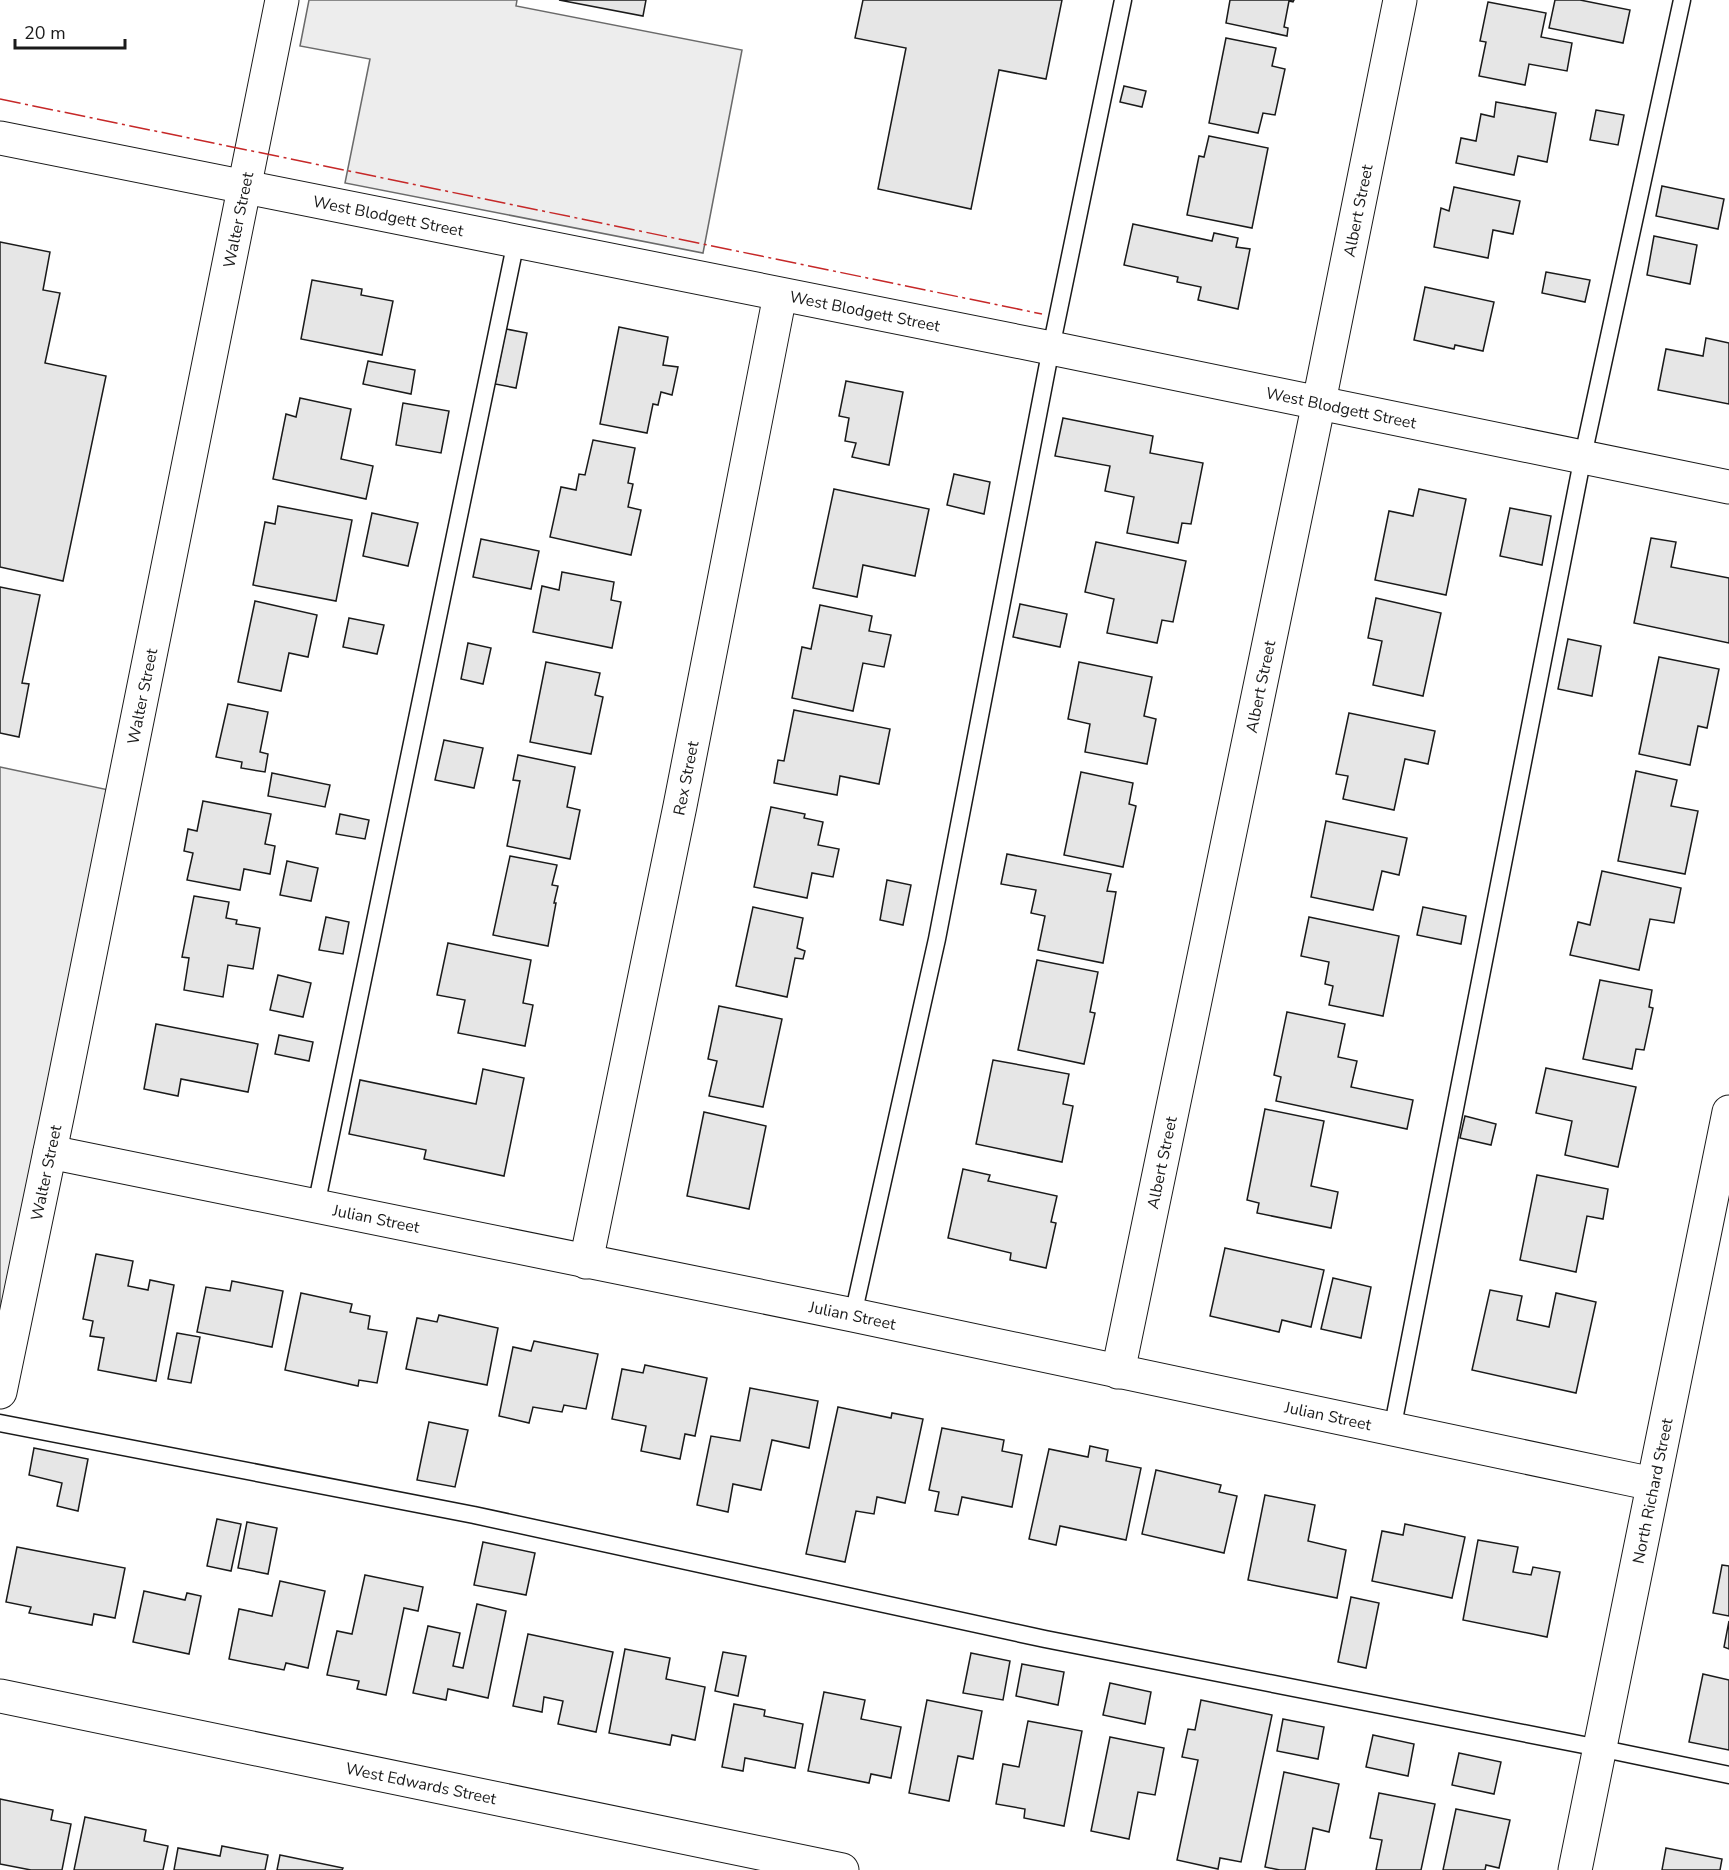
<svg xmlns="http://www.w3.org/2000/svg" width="1729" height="1870" font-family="'Nunito Sans',sans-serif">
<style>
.built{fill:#ededed;stroke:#6a6a6a;stroke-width:1.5}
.building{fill:#e6e6e6;stroke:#1a1a1a;stroke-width:1.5}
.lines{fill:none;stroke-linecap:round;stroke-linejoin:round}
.service-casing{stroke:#1a1a1a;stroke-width:19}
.minor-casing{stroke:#1a1a1a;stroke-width:35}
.service{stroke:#fff;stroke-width:16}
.minor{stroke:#fff;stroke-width:33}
.power{stroke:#c62828;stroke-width:1.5;stroke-dasharray:21 4.5 3 4.5;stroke-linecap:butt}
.labels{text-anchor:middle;stroke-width:4.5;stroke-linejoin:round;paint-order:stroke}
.street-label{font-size:16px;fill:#1a1a1a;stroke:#fff}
</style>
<rect width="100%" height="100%" fill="#fff"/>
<g class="built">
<path d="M309 0H517L516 6 742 50 703 253 345 183 370 59 300 46Z"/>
<path d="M0 767 123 793 0 1392Z"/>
</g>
<g class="building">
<path d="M559 0H646L643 16Z"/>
<path d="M863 0H1062L1046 79 999 70 971 209 878 189 906 48 855 38Z"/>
<path d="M1230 0H1294L1293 2 1289 1 1284 27 1288 28 1287 36 1226 23Z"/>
<path d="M1555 0H1580L1630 10 1623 43 1549 28Z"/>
<path d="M1488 2 1546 13 1541 37 1572 43 1567 71 1529 64 1525 85 1479 76 1486 42 1480 41Z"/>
<path d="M1226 38 1276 48 1272 66 1285 69 1275 115 1263 113 1258 133 1209 123Z"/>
<path d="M1124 86 1146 91 1142 107 1120 102Z"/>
<path d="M1496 102 1556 113 1547 162 1518 156 1514 175 1456 163 1461 138 1476 141 1481 114 1494 117Z"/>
<path d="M1596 110 1624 115 1618 145 1590 140Z"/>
<path d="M1209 136 1268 148 1252 228 1187 215 1199 156 1204 157Z"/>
<path d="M1662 186 1724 199 1718 229 1656 216Z"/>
<path d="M1454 187 1520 201 1513 234 1493 230 1488 258 1434 247 1441 208 1449 211Z"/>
<path d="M1133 224 1212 241 1214 233 1238 238 1236 247 1250 249 1238 309 1198 300 1201 287 1177 282 1178 277 1124 265Z"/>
<path d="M1654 236 1697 245 1690 284 1647 275Z"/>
<path d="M0 242 50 252 43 290 60 293 45 363 106 376 63 581 0 567Z"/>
<path d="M1546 272 1590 280 1585 302 1542 293Z"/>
<path d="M312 280 362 289 361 295 393 301 382 355 301 339Z"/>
<path d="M1425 287 1494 302 1483 351 1455 345 1454 349 1414 340Z"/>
<path d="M619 327 668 337 663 365 678 367 672 395 661 392 658 405 653 404 647 433 600 424Z"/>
<path d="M506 329 527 333 516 388 495 384Z"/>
<path d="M1706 338 1729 343V404L1658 390 1666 349 1703 356Z"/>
<path d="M368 361 415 370 411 394 363 384Z"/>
<path d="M846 381 903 392 889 465 852 457 856 443 845 441 849 418 839 416Z"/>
<path d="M300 398 351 409 341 459 373 466 366 499 273 479 286 414 296 417Z"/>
<path d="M403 403 449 411 441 453 396 445Z"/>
<path d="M1063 418 1153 436 1150 453 1203 463 1191 524 1182 523 1178 543 1127 533 1134 497 1105 491 1110 466 1055 456Z"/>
<path d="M593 440 635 448 628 483 633 484 628 507 641 510 631 555 550 537 561 487 576 490 579 474 585 475Z"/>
<path d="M954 474 990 482 984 514 947 505Z"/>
<path d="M834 489 929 509 915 576 863 565 857 597 813 588Z"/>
<path d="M1419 489 1466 499 1446 595 1375 580 1389 511 1413 516Z"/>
<path d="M278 506 352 520 336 601 253 585 265 522 275 524Z"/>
<path d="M1510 508 1551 516 1542 565 1500 556Z"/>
<path d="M372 513 418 523 408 566 363 556Z"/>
<path d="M1651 538 1676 542 1671 567 1729 578V643L1634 623Z"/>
<path d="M481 539 539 551 531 589 473 577Z"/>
<path d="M1096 542 1186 561 1173 622 1162 620 1157 643 1107 633 1114 599 1085 592Z"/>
<path d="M562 572 614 582 611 600 621 602 612 648 533 632 542 586 559 590Z"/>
<path d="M0 587 40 595 22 683 29 684 19 737 0 733Z"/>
<path d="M1376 598 1441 613 1423 696 1373 685 1382 641 1368 638Z"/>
<path d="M255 601 317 615 308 657 289 653 281 691 238 682Z"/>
<path d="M1020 604 1067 614 1060 647 1013 637Z"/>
<path d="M820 605 872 616 869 631 891 635 884 667 863 663 853 711 792 698 802 647 811 649Z"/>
<path d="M349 618 384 625 377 654 343 647Z"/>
<path d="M1568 639 1601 646 1592 696 1558 689Z"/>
<path d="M468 643 491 648 483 684 461 679Z"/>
<path d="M1659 657 1719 669 1707 728 1698 726 1690 765 1639 754Z"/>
<path d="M546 662 600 673 595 695 603 697 591 754 530 742Z"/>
<path d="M1079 662 1152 677 1144 716 1156 719 1147 764 1085 752 1090 724 1068 719Z"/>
<path d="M228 704 268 712 260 752 268 754 265 772 241 768 242 762 216 757Z"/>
<path d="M794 710 890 729 879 784 840 776 837 795 774 783 778 760 784 761Z"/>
<path d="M1349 713 1435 731 1428 764 1405 759 1394 810 1343 799 1348 776 1336 774Z"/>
<path d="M444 740 483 748 474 788 435 780Z"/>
<path d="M518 755 575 767 567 807 580 810 570 859 507 846 520 781 513 780Z"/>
<path d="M1636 771 1677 780 1671 806 1698 811 1685 874 1618 861Z"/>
<path d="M1081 772 1133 783 1129 804 1136 806 1123 867 1064 855Z"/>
<path d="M272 773 330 785 325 807 268 796Z"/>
<path d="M203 801 271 814 265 844 275 846 270 874 244 869 240 890 187 880 193 853 184 851 188 829 197 831Z"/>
<path d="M771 807 805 814 804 818 823 822 818 845 839 849 833 877 812 873 807 898 754 887Z"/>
<path d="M340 814 369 820 365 839 336 834Z"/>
<path d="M1326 821 1407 838 1399 875 1382 871 1373 910 1311 897Z"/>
<path d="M1007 854 1111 874 1107 891 1116 892 1103 963 1038 950 1045 916 1031 913 1036 890 1001 884Z"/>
<path d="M510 856 557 865 552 885 558 886 554 903H556L548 946 493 935Z"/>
<path d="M287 861 318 868 311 901 280 895Z"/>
<path d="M1602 871 1681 888 1674 923 1650 919 1639 970 1570 955 1578 922 1590 925Z"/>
<path d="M887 880 911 885 903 925 880 920Z"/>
<path d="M194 896 229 902 226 918 237 920 236 924 260 928 253 969 228 965 223 997 184 990 189 958 182 957Z"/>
<path d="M753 907 803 918 797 948 805 951 803 959 795 958 787 997 736 986Z"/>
<path d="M1423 907 1466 916 1461 944 1417 935Z"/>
<path d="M326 917 349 922 343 954 319 950Z"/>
<path d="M1309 917 1399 936 1383 1016 1329 1005 1333 986 1325 984 1329 962 1301 956Z"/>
<path d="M448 943 531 960 523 1003 533 1005 525 1046 458 1033 465 1000 437 995Z"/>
<path d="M1037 960 1098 972 1090 1012 1095 1013 1084 1064 1018 1050Z"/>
<path d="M278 975 311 983 303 1017 270 1010Z"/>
<path d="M1600 980 1652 990 1649 1007 1653 1008 1644 1050 1636 1049 1632 1069 1583 1059Z"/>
<path d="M719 1006 782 1019 763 1107 709 1096 717 1061 708 1059Z"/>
<path d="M1287 1012 1345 1024 1338 1057 1357 1061 1351 1087 1413 1100 1407 1129 1276 1101 1281 1077 1274 1075Z"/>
<path d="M156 1024 258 1044 248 1092 181 1079 178 1096 144 1089Z"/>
<path d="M279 1035 313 1042 309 1061 275 1054Z"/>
<path d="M993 1060 1069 1074 1063 1104 1073 1106 1062 1162 976 1144Z"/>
<path d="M1546 1068 1636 1087 1618 1167 1565 1155 1572 1121 1536 1113Z"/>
<path d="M483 1069 524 1078 504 1176 424 1159 426 1150 349 1134 360 1080 476 1104Z"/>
<path d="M1265 1109 1324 1121 1311 1186 1338 1192 1331 1228 1257 1213 1259 1203 1247 1200Z"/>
<path d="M704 1112 766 1126 749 1209 687 1196Z"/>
<path d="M1465 1116 1496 1124 1491 1145 1460 1138Z"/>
<path d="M963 1169 990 1175 988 1181 1057 1196 1051 1222 1056 1223 1046 1268 1010 1260 1011 1253 948 1238Z"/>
<path d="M1537 1175 1608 1189 1603 1219 1587 1216 1576 1272 1520 1260Z"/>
<path d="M1225 1248 1324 1270 1311 1327 1282 1320 1279 1332 1210 1316Z"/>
<path d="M96 1254 133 1261 128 1286 148 1290 150 1280 174 1285 156 1381 98 1370 104 1338 90 1336 93 1321 83 1319Z"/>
<path d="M1333 1278 1371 1287 1361 1338 1321 1329Z"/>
<path d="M232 1281 283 1291 272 1347 197 1332 206 1287 230 1291Z"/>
<path d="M1490 1290 1522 1296 1517 1320 1549 1327 1556 1293 1596 1302 1576 1393 1472 1370Z"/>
<path d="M301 1293 352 1304 350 1312 370 1316 368 1329 387 1332 377 1383 359 1380 358 1386 285 1370Z"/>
<path d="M439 1315 498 1328 487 1385 406 1369 417 1318 437 1322Z"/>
<path d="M177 1333 200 1337 191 1383 168 1379Z"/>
<path d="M534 1341 598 1354 586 1409 564 1405 562 1412 533 1407 529 1423 499 1416 513 1347 531 1351Z"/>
<path d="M645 1365 707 1378 695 1436 685 1434 680 1459 641 1451 646 1426 612 1419 622 1369 643 1373Z"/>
<path d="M750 1388 818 1401 809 1448 772 1440 761 1490 733 1484 728 1512 697 1505 711 1436 740 1441Z"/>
<path d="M838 1407 891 1418 892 1413 923 1419 905 1503 877 1497 874 1514 856 1511 845 1562 806 1554Z"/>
<path d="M429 1422 468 1430 455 1487 417 1480Z"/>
<path d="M942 1428 1004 1440 1002 1451 1022 1455 1012 1507 962 1497 958 1515 935 1511 939 1492 929 1490Z"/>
<path d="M1090 1446 1108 1450 1106 1461 1141 1468 1126 1540 1060 1526 1056 1545 1029 1539 1049 1449 1088 1457Z"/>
<path d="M34 1448 88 1459 78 1511 57 1506 62 1483 29 1475Z"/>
<path d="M1156 1470 1221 1485 1219 1492 1237 1496 1224 1553 1142 1534Z"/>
<path d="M1265 1495 1315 1505 1308 1541 1346 1550 1337 1598 1248 1580Z"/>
<path d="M217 1519 241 1524 231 1571 207 1566Z"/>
<path d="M247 1522 277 1528 268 1574 238 1568Z"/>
<path d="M1405 1524 1465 1537 1452 1598 1372 1581 1382 1531 1403 1535Z"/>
<path d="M1478 1540 1518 1547 1513 1572 1531 1575 1533 1567 1560 1572 1547 1637 1463 1620Z"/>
<path d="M483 1542 535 1553 526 1595 474 1585Z"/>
<path d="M17 1547 125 1568 115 1618 94 1614 92 1625 29 1613 31 1607 6 1602Z"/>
<path d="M1722 1565 1729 1566V1616L1713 1613Z"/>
<path d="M365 1575 423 1587 418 1611 404 1608 386 1695 357 1689 359 1681 327 1675 337 1631 352 1634Z"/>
<path d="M280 1581 325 1591 308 1668 286 1663 284 1670 229 1659 239 1609 272 1616Z"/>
<path d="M144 1591 185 1600 187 1593 201 1596 189 1654 133 1642Z"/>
<path d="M1351 1597 1379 1603 1366 1668 1338 1662Z"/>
<path d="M477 1604 506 1611 488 1698 448 1689 446 1700 413 1693 428 1626 460 1633 453 1666 463 1668Z"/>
<path d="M1729 1621V1649L1724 1647Z"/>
<path d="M528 1634 613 1652 596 1732 558 1724 563 1701 544 1697 542 1712 513 1706Z"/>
<path d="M625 1649 670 1658 666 1679 705 1687 695 1740 672 1735 670 1745 609 1733Z"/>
<path d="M723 1652 746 1656 738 1696 715 1691Z"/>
<path d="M971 1653 1010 1661 1003 1700 963 1693Z"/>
<path d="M1022 1664 1064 1672 1058 1705 1016 1696Z"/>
<path d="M1703 1674 1729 1680V1750L1689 1742Z"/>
<path d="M1110 1683 1151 1692 1145 1724 1103 1715Z"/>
<path d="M824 1692 865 1700 861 1719 901 1727 891 1778 871 1774 869 1783 808 1771Z"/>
<path d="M927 1700 982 1711 973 1759 958 1756 949 1801 909 1793Z"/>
<path d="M1201 1700 1272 1715 1241 1862 1220 1858 1218 1869 1177 1860 1198 1760 1182 1757 1188 1729 1195 1730Z"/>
<path d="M734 1704 765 1710 764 1716 803 1724 795 1768 745 1758 743 1771 722 1767Z"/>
<path d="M1283 1719 1324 1727 1318 1759 1277 1751Z"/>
<path d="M1028 1721 1082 1731 1064 1826 1024 1818 1025 1809 996 1804 1003 1764 1019 1767Z"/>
<path d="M1373 1735 1414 1744 1408 1776 1366 1767Z"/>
<path d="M1110 1737 1164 1748 1155 1795 1138 1792 1129 1839 1091 1831Z"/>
<path d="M1459 1753 1501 1762 1494 1794 1452 1785Z"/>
<path d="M1284 1772 1339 1784 1329 1832 1313 1828 1305 1870H1280L1265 1867Z"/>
<path d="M1379 1793 1435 1804 1421 1870H1376L1382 1840 1370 1838Z"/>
<path d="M0 1799 53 1810 51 1820 71 1824 62 1870H31L0 1864Z"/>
<path d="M1456 1809 1510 1820 1499 1868 1486 1865 1485 1870H1443Z"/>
<path d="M85 1817 146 1830 144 1841 168 1846 163 1870H74Z"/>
<path d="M222 1846 268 1855 265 1870H174L178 1848 220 1856Z"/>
<path d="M1666 1848 1722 1859 1720 1870H1662Z"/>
<path d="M280 1855 343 1868 342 1870H277Z"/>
</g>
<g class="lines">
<defs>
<g id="service">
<path d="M316 1206 516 241"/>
<path d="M853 1315 937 939 1051 348 1123 0"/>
<path d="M0 1423 474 1515 1045 1639 1599 1748 1729 1775"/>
<path d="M1392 1430 1583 456 1682 0"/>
</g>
<g id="minor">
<path id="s1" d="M0 138 1051 348 1729 487"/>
<path id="s2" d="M50 1152 853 1315 1653 1484"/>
<path id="s3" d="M586 1262 680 806 780 295"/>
<path id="s4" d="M1118 1372 1319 402 1400 0"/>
<path id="s5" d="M0 1392 60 1103 282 0"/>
<path id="s6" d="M0 1696 842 1870"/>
<path id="s7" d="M1575 1870 1729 1112"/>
</g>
</defs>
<use href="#service" class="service-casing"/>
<use href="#minor" class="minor-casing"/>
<use href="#service" class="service"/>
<use href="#minor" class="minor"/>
<path class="power" d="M0 99 1042 314"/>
</g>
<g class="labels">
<g class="street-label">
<text dy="6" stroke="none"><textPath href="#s4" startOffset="1186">Albert Street</textPath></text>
<text dy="6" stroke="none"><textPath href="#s1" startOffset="396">West Blodgett Street</textPath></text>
<text dy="6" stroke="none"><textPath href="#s5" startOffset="1196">Walter Street</textPath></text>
<text dy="6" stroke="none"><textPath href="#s1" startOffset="882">West Blodgett Street</textPath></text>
<text dy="6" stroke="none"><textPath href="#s1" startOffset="1368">West Blodgett Street</textPath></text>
<text dy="6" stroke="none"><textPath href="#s4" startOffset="700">Albert Street</textPath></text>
<text dy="6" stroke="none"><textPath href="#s5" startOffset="710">Walter Street</textPath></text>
<text dy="6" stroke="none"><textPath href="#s3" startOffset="494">Rex Street</textPath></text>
<text dy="6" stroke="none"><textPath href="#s4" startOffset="214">Albert Street</textPath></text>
<text dy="6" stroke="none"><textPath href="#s5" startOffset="224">Walter Street</textPath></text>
<text dy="6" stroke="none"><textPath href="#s2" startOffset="333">Julian Street</textPath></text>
<text dy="6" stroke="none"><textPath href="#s2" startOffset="819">Julian Street</textPath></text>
<text dy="6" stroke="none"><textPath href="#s2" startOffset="1305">Julian Street</textPath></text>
<text dy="6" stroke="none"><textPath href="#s7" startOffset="387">North Richard Street</textPath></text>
<text dy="6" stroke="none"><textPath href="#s6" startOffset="430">West Edwards Street</textPath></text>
</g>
</g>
<path d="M15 39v9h110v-9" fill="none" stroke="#1a1a1a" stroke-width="3"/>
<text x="24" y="39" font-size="18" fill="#1a1a1a" stroke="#ffffff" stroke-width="4.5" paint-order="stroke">20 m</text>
</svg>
